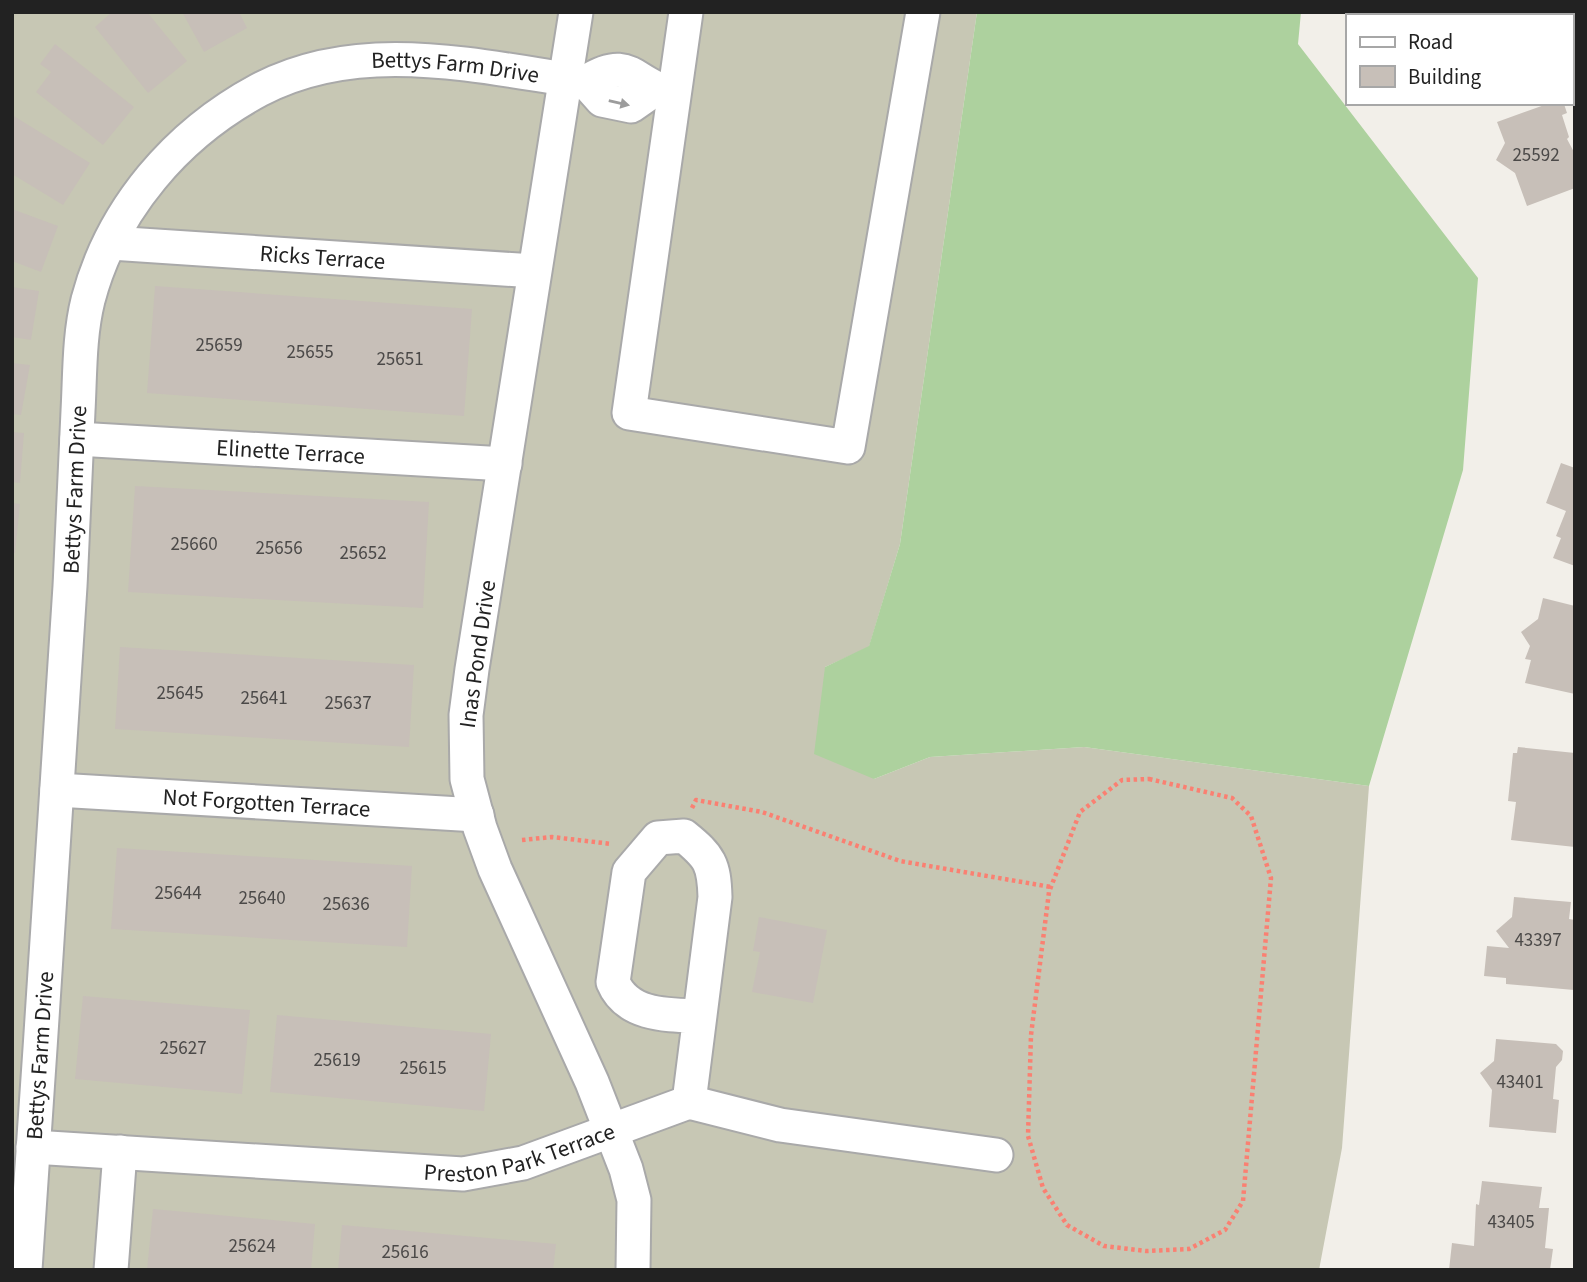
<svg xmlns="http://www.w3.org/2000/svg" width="1587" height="1282" font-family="'Source Sans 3',sans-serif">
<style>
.construction{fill:#c7c7b4}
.forest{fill:#add19e}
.building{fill:#c7bfb8}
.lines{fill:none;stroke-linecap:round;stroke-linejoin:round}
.minor-casing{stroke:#a9a9a9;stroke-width:37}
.path{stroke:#fa8072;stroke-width:4.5;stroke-dasharray:3.5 3.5;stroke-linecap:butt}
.minor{stroke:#fff;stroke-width:33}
.oneway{fill:#9c9c9c}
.labels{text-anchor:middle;stroke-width:5;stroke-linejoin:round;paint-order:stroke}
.number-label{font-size:19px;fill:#4b4948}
.street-label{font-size:23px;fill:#222;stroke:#fff}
</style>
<rect width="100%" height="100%" fill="#f2efe9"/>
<path class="construction" d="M12 12H977L900 544 869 647 825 667 874 779 930 757 1084 747 1369 786 1342 1148 1319 1270H12Z"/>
<path class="forest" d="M977 12H1301L1298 44 1478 278 1463 470 1369 786 1084 747 930 757 874 779 814 754 825 667 869 646 900 544Z"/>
<g class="building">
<path d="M112 12H147L187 61 148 93 95 27Z"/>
<path d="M182 12H239L247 28 204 52Z"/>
<path d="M1477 12H1538L1539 16H1477Z"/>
<path d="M55 44 134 107 103 145 36 92 51 72 40 64Z"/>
<path d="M1550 103 1564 104 1567 113 1562 115 1569 137 1567 139 1575 154V188L1527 206 1515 173 1496 160 1505 143 1497 122Z"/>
<path d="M12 115 90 163 63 205 12 174Z"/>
<path d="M12 209 58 226 41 272 12 261Z"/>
<path d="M155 286 472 309 464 416 147 393Z"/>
<path d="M12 287 39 291 31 340 12 337Z"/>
<path d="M12 363 30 365 21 415 12 414Z"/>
<path d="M12 432 24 433 20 483 12 482Z"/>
<path d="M1561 463 1575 468V566L1553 558 1561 538 1556 536 1566 511 1546 503Z"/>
<path d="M135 486 429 502 423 608 128 592Z"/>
<path d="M12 503 20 504 15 553H12Z"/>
<path d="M1543 598 1575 606V694L1525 683 1531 660 1525 659 1530 646 1521 632 1538 619Z"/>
<path d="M120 647 414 665 409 747 115 729Z"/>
<path d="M1518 747 1575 753V847L1511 840 1516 802 1508 801 1513 753H1517Z"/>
<path d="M117 848 412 866 407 947 111 929Z"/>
<path d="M1514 897 1571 902 1569 919 1575 920 1574 990 1506 984V978L1484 976 1487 946 1509 948 1496 931 1512 917Z"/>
<path d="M759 917 827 930 813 1003 752 992 760 952 753 951Z"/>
<path d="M83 996 250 1010 242 1094 75 1079Z"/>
<path d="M277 1015 491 1034 484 1111 270 1092Z"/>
<path d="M1496 1039 1556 1044 1563 1051 1562 1060 1556 1067 1553 1099 1559 1100 1556 1133 1489 1127 1492 1090 1480 1073 1494 1061Z"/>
<path d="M1482 1181 1542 1187 1539 1208H1549L1545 1248 1553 1249 1550 1270H1449L1452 1243 1474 1246 1476 1204 1479 1205Z"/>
<path d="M153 1209 315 1224 311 1270H147Z"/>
<path d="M342 1225 556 1244 553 1270H338Z"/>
</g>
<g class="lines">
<defs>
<g id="minor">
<path d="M576 12 472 669 466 715 467 779 480 828 495 869 592 1082 626 1169 634 1200 633 1270"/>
<path d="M686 12 629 413 848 447 923 12"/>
<path d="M586 82 602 100 631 106 654 90"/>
<path id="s1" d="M111 243 534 271"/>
<path id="s2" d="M77 439 505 464"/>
<path id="s3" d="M57 790 477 815"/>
<path d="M689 1102 715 897C714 864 710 857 684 836L658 838 629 872 613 982C627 1016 667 1015 700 1016"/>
<path id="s4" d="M33 1147 463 1174 523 1163 689 1102 780 1125 996 1155"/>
<path id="s5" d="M25 1270C40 1042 57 814 70 586 73 528 75 470 78 411 80 375 79 336 88 300 112 209 177 134 259 90 361 36 478 67 586 82 633 52 633 88 673 92"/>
<path d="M111 1270 120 1152"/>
</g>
</defs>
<use href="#minor" class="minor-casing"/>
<g class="path">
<path d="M1149 779 1232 798 1251 816 1271 878 1243 1201 1225 1230 1189 1249 1146 1251 1104 1246 1067 1225 1043 1188 1028 1136 1031 1035 1049 892 1080 812 1122 780Z"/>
<path d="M692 808 696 800 762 812 900 861 1051 887"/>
<path d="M522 840 552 837 612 844"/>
</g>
<use href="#minor" class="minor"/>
</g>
<defs><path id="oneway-solid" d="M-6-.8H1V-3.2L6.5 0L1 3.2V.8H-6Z" transform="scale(1.75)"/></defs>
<use class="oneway" href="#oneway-solid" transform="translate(619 103) rotate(13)"/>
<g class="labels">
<g class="number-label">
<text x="1536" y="161">25592</text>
<text x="219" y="351">25659</text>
<text x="310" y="358">25655</text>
<text x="400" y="365">25651</text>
<text x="194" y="550">25660</text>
<text x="279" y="554">25656</text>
<text x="363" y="559">25652</text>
<text x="180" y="699">25645</text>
<text x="264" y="704">25641</text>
<text x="348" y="709">25637</text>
<text x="178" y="899">25644</text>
<text x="262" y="904">25640</text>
<text x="346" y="910">25636</text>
<text x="1538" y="946">43397</text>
<text x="183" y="1054">25627</text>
<text x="337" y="1066">25619</text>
<text x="423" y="1074">25615</text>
<text x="1520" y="1088">43401</text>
<text x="1511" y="1228">43405</text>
<text x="252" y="1252">25624</text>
<text x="405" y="1258">25616</text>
</g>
<g class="street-label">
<text dy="8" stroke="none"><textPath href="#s5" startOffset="1452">Bettys Farm Drive</textPath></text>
<text dy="8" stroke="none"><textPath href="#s1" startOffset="212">Ricks Terrace</textPath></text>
<text dy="8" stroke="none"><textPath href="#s2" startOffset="214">Elinette Terrace</textPath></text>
<text dy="8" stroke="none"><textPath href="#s5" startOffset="782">Bettys Farm Drive</textPath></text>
<text transform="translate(477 654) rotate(-82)" y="8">Inas Pond Drive</text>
<text dy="8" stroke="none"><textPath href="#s3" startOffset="210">Not Forgotten Terrace</textPath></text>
<text dy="8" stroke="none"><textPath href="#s5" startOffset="215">Bettys Farm Drive</textPath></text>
<text dy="8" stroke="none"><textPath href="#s4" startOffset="490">Preston Park Terrace</textPath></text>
</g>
</g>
<rect width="1587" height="1282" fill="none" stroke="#222222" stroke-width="28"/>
<rect x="1346" y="14" width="228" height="91" fill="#ffffff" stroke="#a7a7a7" stroke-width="2"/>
<rect x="1360" y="37" width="35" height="10" fill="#ffffff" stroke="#a7a7a7" stroke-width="2"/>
<text x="1408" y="49" font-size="21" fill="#222222">Road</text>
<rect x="1360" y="66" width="35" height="21" fill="#c7bfb8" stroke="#a7a7a7" stroke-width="2"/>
<text x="1408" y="84" font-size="21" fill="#222222">Building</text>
</svg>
